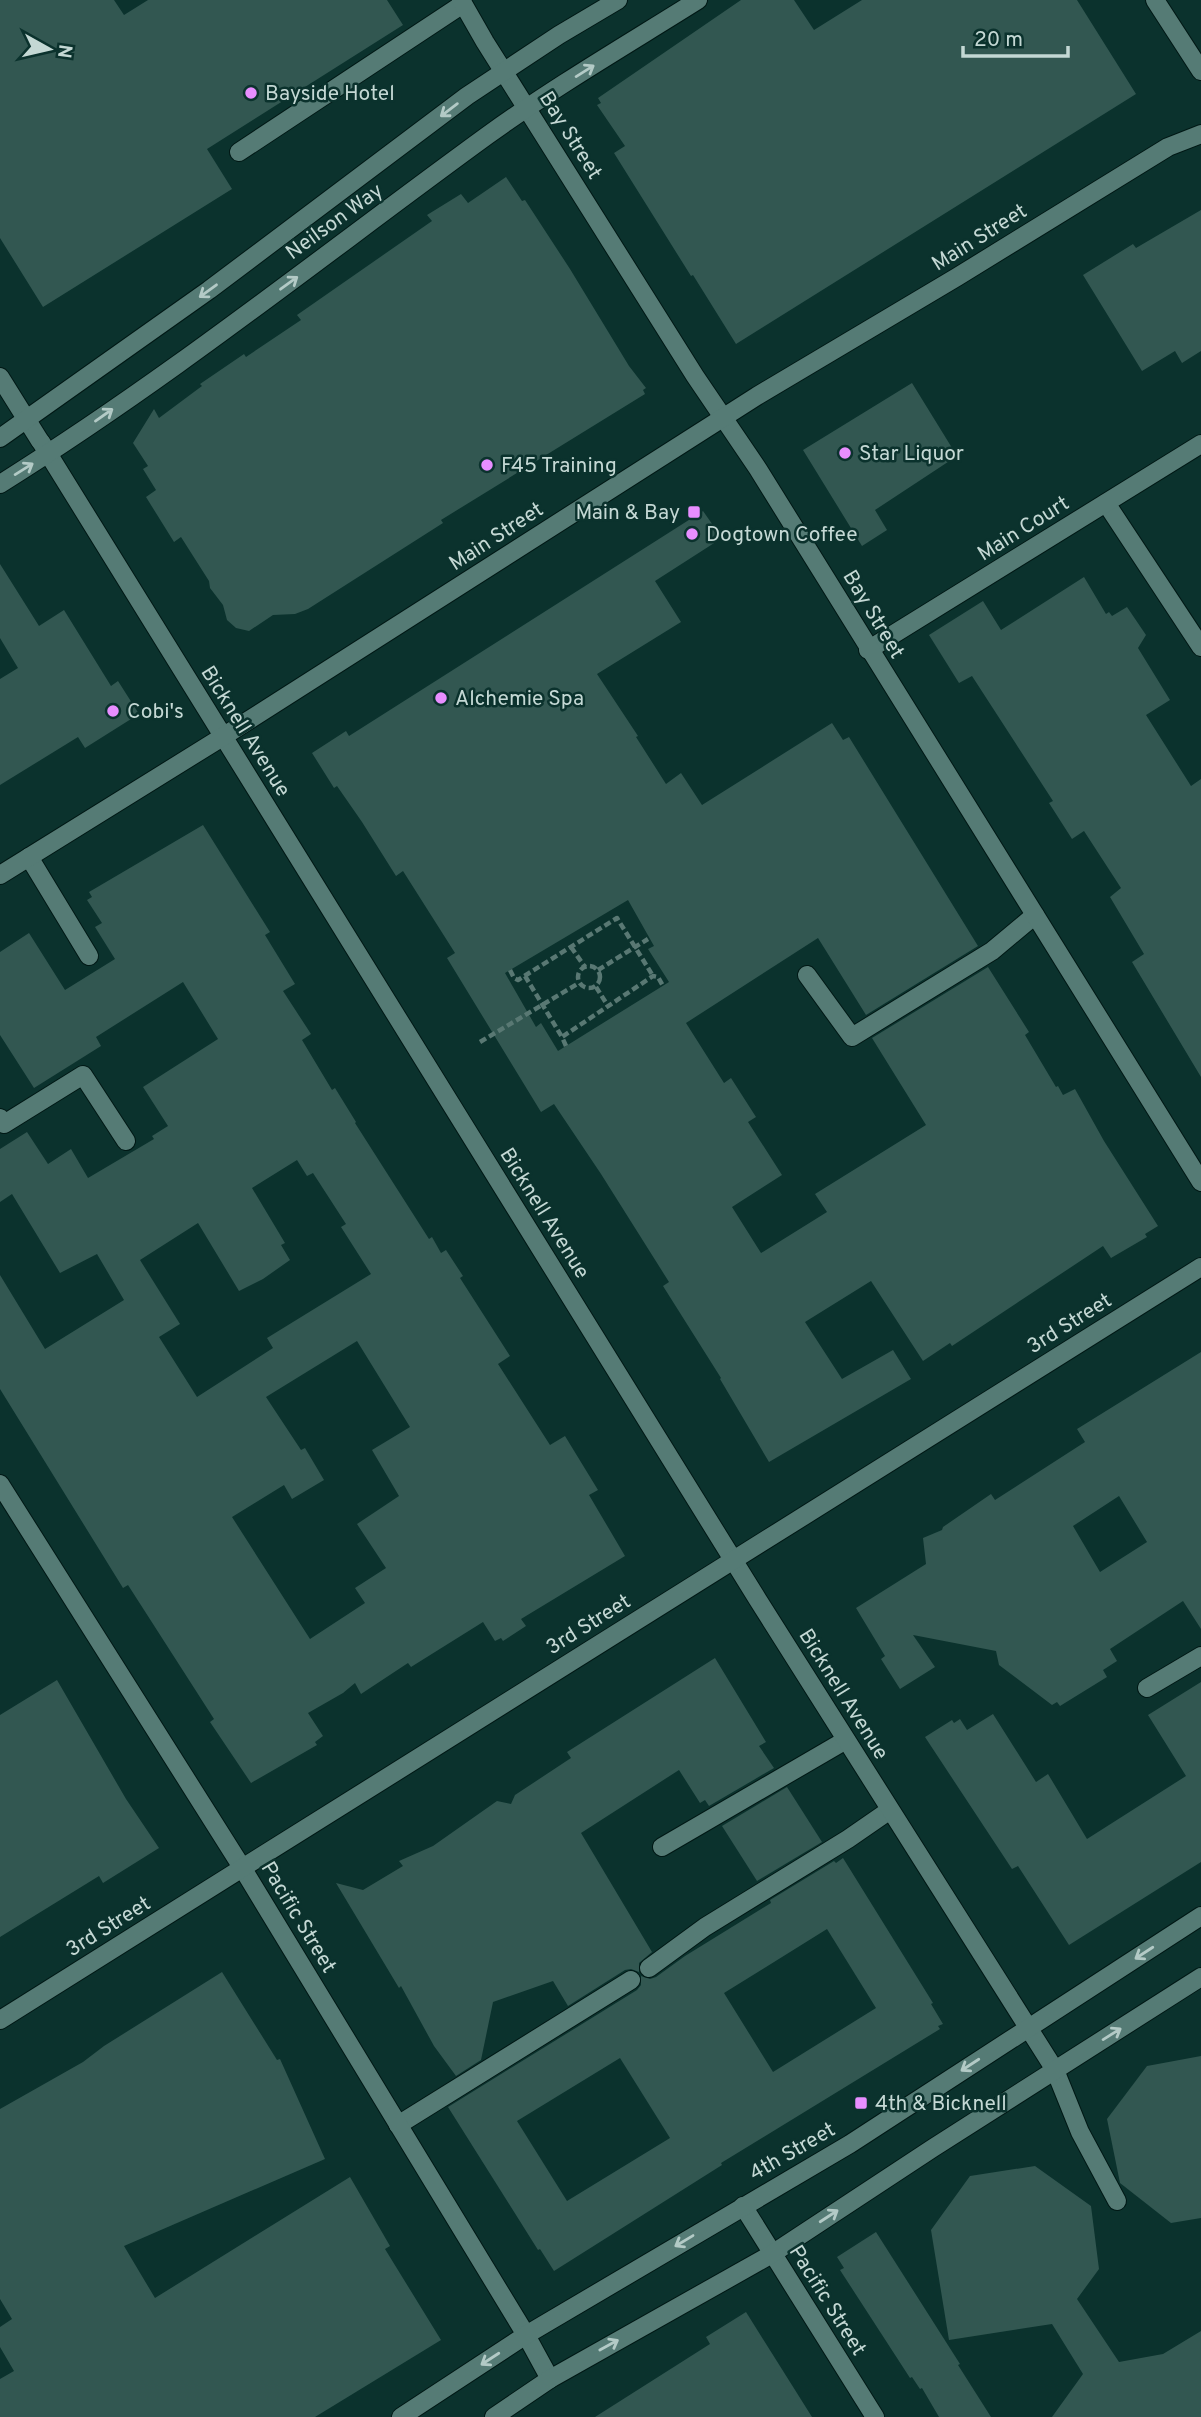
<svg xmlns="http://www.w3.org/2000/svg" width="1201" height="2417" font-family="Overpass,sans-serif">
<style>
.building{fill:#325751;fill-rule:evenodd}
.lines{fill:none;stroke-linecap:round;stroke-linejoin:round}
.lane-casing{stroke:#001815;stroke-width:20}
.street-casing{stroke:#001815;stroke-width:20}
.secondary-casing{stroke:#001815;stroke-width:20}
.path{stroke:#597873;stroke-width:4.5;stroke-dasharray:7 3.5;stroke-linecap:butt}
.lane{stroke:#557b75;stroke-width:18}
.street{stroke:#557b75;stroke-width:18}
.secondary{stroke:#557b75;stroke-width:18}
.oneway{stroke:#b3cac6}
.poi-dot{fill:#e88eff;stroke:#0b322d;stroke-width:2.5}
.labels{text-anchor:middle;stroke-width:5;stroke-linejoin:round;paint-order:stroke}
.poi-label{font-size:21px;fill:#c4d8d4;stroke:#0b322d;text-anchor:start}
.street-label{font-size:21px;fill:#c4d8d4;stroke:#0b322d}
</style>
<rect width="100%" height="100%" fill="#0b322d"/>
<g class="building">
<path d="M0 0H114L124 15 148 0H387L403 25 207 149 232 189 43 307 0 238Z"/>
<path d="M741 0H794L814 30 862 0H1077L1136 94 736 344 693 275 691 276 614 153 625 146 597 105 601 103 598 98Z"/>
<path d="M506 177 522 201 525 200 570 269 629 366 646 388 643 390 645 394 441 520 443 523 308 609 295 614 273 615 249 631 236 628 227 620 223 605 210 588 209 581 181 537 174 542 146 497 156 490 143 469 148 466 133 443 154 409 159 418 202 386 200 384 244 354 246 357 301 320 297 315 432 221 427 215 461 194 468 203Z"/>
<path d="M1201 210V351L1182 363 1175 351 1142 371 1083 275 1133 244 1136 248Z"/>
<path d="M912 383 957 456 875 510 887 530 862 546 803 450Z"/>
<path d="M703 511 722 538 655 581 681 622 597 674 638 736 636 737 666 784 681 773 702 805 832 723 843 740 849 737 978 946 866 1015 818 938 686 1023 724 1083 731 1078 756 1117 748 1122 782 1175 732 1207 761 1253 827 1212 815 1194 926 1125 872 1038 988 967 1029 1032 1025 1035 1056 1087 1058 1086 1063 1095 1075 1089 1104 1141 1158 1226 1145 1234 1147 1237 1111 1258 1103 1246 952 1346 950 1343 923 1361 871 1281 805 1322 842 1379 893 1350 911 1379 769 1462 720 1379 721 1378 663 1286 669 1282 601 1174 554 1104 541 1112 447 958 455 953 403 871 396 876 362 822 337 786 334 788 312 753 346 731 349 736ZM628 900 654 946 648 949 669 982 558 1051 541 1023 536 1027 505 973Z"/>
<path d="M0 564 39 626 64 610 111 686 118 681 139 714 85 748 78 737 0 785V679L18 668 0 638Z"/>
<path d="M1084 577 1106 614 1109 612 1112 616 1127 607 1146 635 1138 648 1170 700 1146 715 1191 786 1201 779V1077L1132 962 1144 954 1110 897 1121 888 1084 831 1072 839 1049 803 1053 801 972 676 959 683 929 635 983 601 1001 630Z"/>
<path d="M203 825 270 932 265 935 295 984 283 991 311 1034 302 1040 332 1090 335 1088 356 1122 355 1123 429 1239 432 1237 441 1253 446 1250 463 1276 460 1278 510 1356 498 1364 550 1445 565 1436 598 1490 589 1495 625 1556 521 1619 526 1626 503 1641 501 1638 495 1641 483 1622 411 1667 408 1663 361 1694 355 1683 343 1693 308 1713 323 1736 315 1742 317 1745 251 1783 210 1722 214 1719 128 1585 123 1588 0 1389V1275L45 1349 124 1300 97 1254 60 1273 12 1194 0 1202V1149L27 1132 48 1164 71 1149 88 1178 154 1139 152 1136 168 1126 143 1087 218 1039 183 982 96 1037 101 1046 34 1088 0 1035V952L29 933 65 990 115 959 95 927 102 923 87 900 92 897 89 892ZM297 1160 307 1176 313 1173 346 1224 341 1227 371 1274 267 1338 273 1348 197 1397 159 1337 180 1324 140 1260 198 1223 239 1291 263 1279 290 1260 281 1245 285 1243 252 1188ZM357 1341 410 1427 372 1450 399 1496 357 1524 386 1568 355 1588 365 1603 310 1639 232 1517 284 1485 292 1499 324 1480 305 1448 301 1450 266 1397Z"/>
<path d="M1201 1352V1629L1183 1601 1110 1649 1117 1661 1103 1670 1107 1677 1060 1706 1057 1702 1052 1705 999 1665 996 1651 913 1635 935 1667 900 1689 881 1659 885 1656 856 1608 926 1564 923 1538 942 1530 943 1527 991 1494 995 1500 1085 1442 1077 1429ZM1119 1496 1147 1542 1100 1572 1073 1526Z"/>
<path d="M715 1658 766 1742 759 1746 774 1768 709 1806 705 1800 700 1803 679 1770 581 1833 652 1952 639 1963V1972L631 1969 625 1970 568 2006 553 1981 493 2002 481 2060 456 2076 434 2046 401 1986 399 1988 336 1883 363 1890 403 1866 399 1861 433 1846 497 1801 511 1804 515 1795 571 1758 567 1752Z"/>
<path d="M57 1680 126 1799 159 1848 103 1883 99 1876 0 1937V1715Z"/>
<path d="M1201 1682V1862L1069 1945 1018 1866 1012 1869 925 1737 952 1720 954 1723 960 1719 967 1730 993 1714 1036 1782 1048 1774 1087 1839 1186 1776 1148 1715Z"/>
<path d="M787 1787 822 1842 757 1881 722 1826Z"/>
<path d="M843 1858 933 2003 931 2004 943 2024 938 2026 940 2029 721 2163 722 2165 554 2271 540 2249 538 2250 448 2107 637 1990 641 1985V1976L650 1979 656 1977 685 1956 771 1903 770 1900 834 1861 836 1863ZM827 1929 876 2008 773 2072 724 1993ZM620 2058 670 2138 567 2201 517 2121Z"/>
<path d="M222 1972 277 2060 280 2059 325 2159 124 2246 155 2298 350 2177 390 2246 385 2249 441 2340 315 2417H0V2379L14 2371 0 2347V2327L12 2319 0 2299V2109L83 2062 104 2046Z"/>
<path d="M1201 2056V2218L1171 2223 1120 2183 1107 2119 1147 2066Z"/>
<path d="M1035 2166 1091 2206 1099 2269 1077 2299 1119 2362 1163 2354 1201 2331V2417H1052L1083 2374 1052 2324 949 2340 931 2230 970 2176Z"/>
<path d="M876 2232 960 2364 958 2365 991 2417H939L922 2388 920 2389 912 2377 910 2378 840 2270 844 2268 837 2257Z"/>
<path d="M746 2312 812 2417H595L710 2344 706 2337Z"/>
</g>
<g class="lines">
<defs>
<g id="lane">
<path d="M239 152 463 4"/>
<path d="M1106 503 1201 647"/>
<path d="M868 650 1201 444"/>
<path d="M29 857 89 956"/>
<path d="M807 975 852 1037 992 951 1035 915"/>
<path d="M0 1118 4 1124 83 1075 126 1141"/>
<path d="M1147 1688 1201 1656"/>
<path d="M662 1847 846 1740"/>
<path d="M649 1968 705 1927 848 1839 890 1810"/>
<path d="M1055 2070 1080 2132 1117 2201"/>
<path d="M398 2125 631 1980"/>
</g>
<g id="street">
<path d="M461 0 485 42 695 376 758 469 1201 1182"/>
<path d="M41 442 758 1600 1055 2070"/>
<path d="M0 1484 243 1869 526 2335 550 2379"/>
<path d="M0 2020 1201 1267"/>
<path d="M743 2206 875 2417"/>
</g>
<g id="secondary">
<path d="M1155 0 1201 71"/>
<path d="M0 377 40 441"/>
<path d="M0 438 209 290 467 96 559 35 618 0"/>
<path d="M0 484C170 378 327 252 488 135 556 86 628 44 698 0"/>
<path d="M0 875 224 736 757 396 957 277 1168 147 1201 134"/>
<path d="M401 2417 526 2335 850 2144 1201 1916"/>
<path d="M494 2417 550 2379 772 2254 933 2148 1201 1977"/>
</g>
</defs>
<use href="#lane" class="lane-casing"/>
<use href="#street" class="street-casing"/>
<use href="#secondary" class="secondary-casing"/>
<g class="path">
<path d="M571 947 585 967"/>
<circle cx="589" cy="977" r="11"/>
<path d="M510 970 514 978 518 980 617 918 653 976"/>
<path d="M598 970 648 939"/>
<path d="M525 976 562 1037"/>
<path d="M596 987 608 1006"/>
<path d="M480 1042 579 983"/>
<path d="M566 1046 562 1037 653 976 658 977 663 986"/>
</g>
<use href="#lane" class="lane"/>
<use href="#street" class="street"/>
<use href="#secondary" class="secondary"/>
</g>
<defs><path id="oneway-shaft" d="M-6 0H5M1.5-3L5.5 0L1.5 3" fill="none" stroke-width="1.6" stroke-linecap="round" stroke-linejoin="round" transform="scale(1.75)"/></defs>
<g class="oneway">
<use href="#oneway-shaft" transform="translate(585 71) rotate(-32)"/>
<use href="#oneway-shaft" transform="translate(449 110) rotate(143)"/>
<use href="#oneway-shaft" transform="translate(289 283) rotate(-36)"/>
<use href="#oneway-shaft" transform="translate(208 291) rotate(144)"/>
<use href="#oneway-shaft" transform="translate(104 415) rotate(-35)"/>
<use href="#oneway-shaft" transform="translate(24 469) rotate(-32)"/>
<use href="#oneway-shaft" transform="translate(1144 1953) rotate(147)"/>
<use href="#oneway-shaft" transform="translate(1112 2034) rotate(-32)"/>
<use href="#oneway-shaft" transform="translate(970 2065) rotate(147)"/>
<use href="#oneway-shaft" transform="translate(829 2216) rotate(-33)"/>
<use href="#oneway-shaft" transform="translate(684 2241) rotate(149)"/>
<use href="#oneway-shaft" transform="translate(609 2345) rotate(-29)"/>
<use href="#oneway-shaft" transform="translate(490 2359) rotate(147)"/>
</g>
<g class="poi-dot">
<circle cx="251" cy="93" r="7"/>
<circle cx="845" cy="453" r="7"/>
<circle cx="487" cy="465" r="7"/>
<rect x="687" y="505" width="14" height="14" rx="3.5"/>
<circle cx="692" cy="534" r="7"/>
<circle cx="441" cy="698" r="7"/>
<circle cx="113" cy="711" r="7"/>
<rect x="854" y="2096" width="14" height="14" rx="3.5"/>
</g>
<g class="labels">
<g class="poi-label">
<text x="265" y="100">Bayside Hotel</text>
<text x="859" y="460">Star Liquor</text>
<text x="501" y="472">F45 Training</text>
<text x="680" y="519" text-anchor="end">Main &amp; Bay</text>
<text x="706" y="541">Dogtown Coffee</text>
<text x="455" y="705">Alchemie Spa</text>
<text x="127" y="718">Cobi's</text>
<text x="875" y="2110">4th &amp; Bicknell</text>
</g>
<g class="street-label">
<text transform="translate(571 135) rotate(58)" y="7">Bay Street</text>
<text transform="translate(334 221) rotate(-36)" y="7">Neilson Way</text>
<text transform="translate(979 237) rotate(-32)" y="7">Main Street</text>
<text transform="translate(1023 528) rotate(-32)" y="7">Main Court</text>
<text transform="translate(496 536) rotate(-33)" y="7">Main Street</text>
<text transform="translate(874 614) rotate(59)" y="7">Bay Street</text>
<text transform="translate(246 731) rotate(58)" y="7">Bicknell Avenue</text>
<text transform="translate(545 1213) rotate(58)" y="7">Bicknell Avenue</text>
<text transform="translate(1069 1323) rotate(-32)" y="7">3rd Street</text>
<text transform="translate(588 1624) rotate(-32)" y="7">3rd Street</text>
<text transform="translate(844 1694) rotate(58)" y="7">Bicknell Avenue</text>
<text transform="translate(299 1917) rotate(59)" y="7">Pacific Street</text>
<text transform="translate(108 1926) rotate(-32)" y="7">3rd Street</text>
<text transform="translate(792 2151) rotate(-30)" y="7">4th Street</text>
<text transform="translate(828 2300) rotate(58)" y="7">Pacific Street</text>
</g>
</g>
<g transform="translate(49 49) rotate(98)" stroke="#0b322d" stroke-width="5" paint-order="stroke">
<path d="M0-5L12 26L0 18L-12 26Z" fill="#c4d8d4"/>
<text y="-10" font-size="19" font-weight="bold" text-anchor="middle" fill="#c4d8d4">N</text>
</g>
<path d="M963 46v10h105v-10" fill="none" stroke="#c4d8d4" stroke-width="3.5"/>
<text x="974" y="46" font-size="21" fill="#c4d8d4" stroke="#0b322d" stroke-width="5" paint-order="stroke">20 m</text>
</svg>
